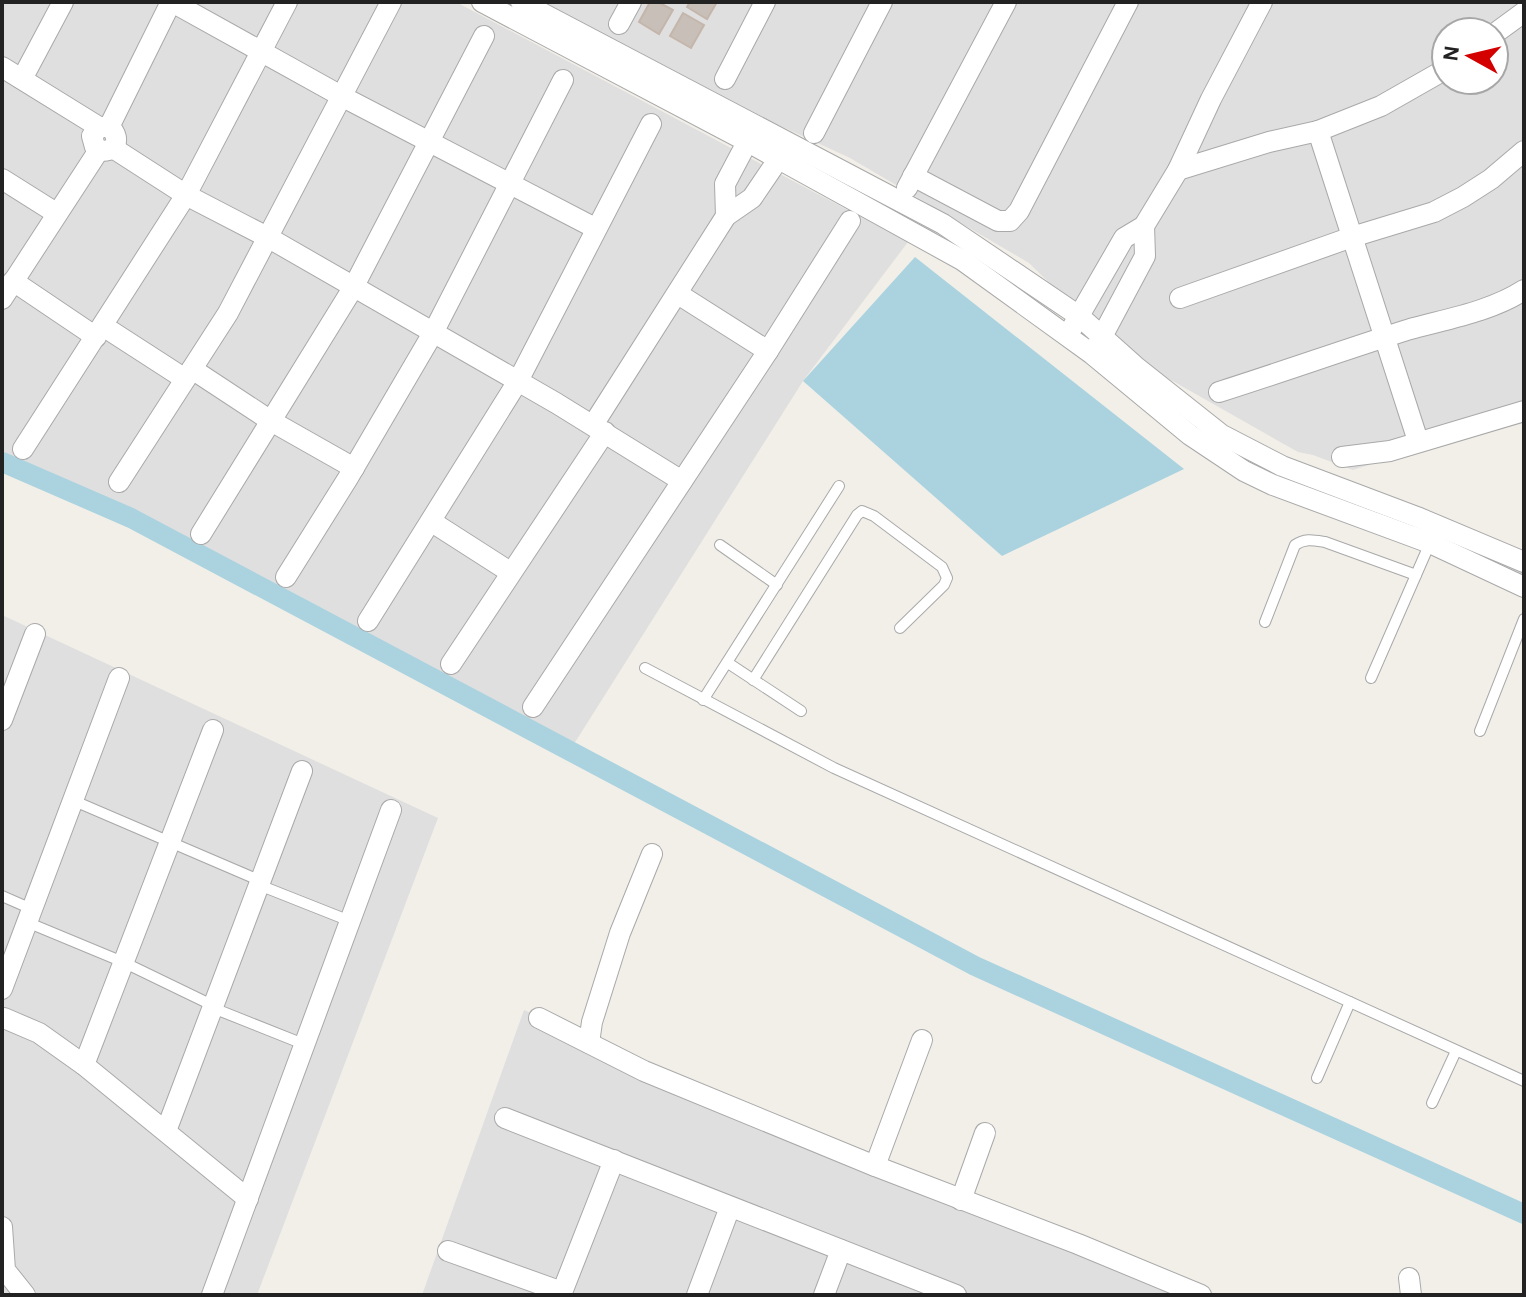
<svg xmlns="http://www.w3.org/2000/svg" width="1526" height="1297" font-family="'Alegreya Sans',sans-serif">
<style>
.residential{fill:#e0dfdf;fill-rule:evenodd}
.water{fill:#aad3df}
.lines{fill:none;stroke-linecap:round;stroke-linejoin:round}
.canal{stroke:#aad3df;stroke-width:20}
.building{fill:#c7bfb8;stroke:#c4b6ab;stroke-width:2}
.lane-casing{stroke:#a9a9a9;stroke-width:12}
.street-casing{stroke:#a9a9a9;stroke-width:22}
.lane{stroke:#fff;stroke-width:10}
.street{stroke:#fff;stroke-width:20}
</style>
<rect width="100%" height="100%" fill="#f2efe9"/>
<g class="residential">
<path d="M2 2H456L908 242 803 381 574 744 2 459Z"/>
<path d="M545 2H1524V416L1353 470 1313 455 1298 452 1118 350 1029 263 850 158 772 122ZM1446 32H1494V80H1446Z"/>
<path d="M2 615 438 818 257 1295H2Z"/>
<path d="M524 1010 827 1144 1214 1295H422Z"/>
</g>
<path class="water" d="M915 257 1184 469 1002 556 803 381Z"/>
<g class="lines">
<path class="canal" d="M2 462 131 518 975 966 1524 1214"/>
</g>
<g class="building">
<path d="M650 2H658L673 10 659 34 639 22Z"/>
<path d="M690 2H717L707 19 687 7Z"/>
<path d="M683 13 704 25 691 48 670 36Z"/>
</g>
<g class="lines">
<defs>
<g id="lane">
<path d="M720 545 777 585"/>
<path d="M1265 622 1295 545C1305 538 1313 540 1325 542L1416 575"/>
<path d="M728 663 801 711"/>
<path d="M645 668 834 768 1524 1081"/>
<path d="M1371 678 1430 543"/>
<path d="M753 680 857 515 862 511 874 516 942 567 947 578 944 585 900 628"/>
<path d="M703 700 839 486"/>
<path d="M1480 731 1524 619"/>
<path d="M72 800 261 881"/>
<path d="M259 885 350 921"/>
<path d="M2 896 34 910"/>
<path d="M29 923 123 962 214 1006"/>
<path d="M213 1008 306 1045"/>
<path d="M1317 1078 1350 1002"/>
<path d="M1432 1103 1456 1051"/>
</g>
<g id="street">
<path d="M172 2 343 97 595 228"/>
<path d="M482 2 748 142 962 260 1092 354 1190 435 1244 471 1273 485 1430 543 1524 587"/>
<path d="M521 2 943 224 1079 316 1135 366 1222 435 1282 466 1417 517 1524 562"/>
<path d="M619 24 631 2"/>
<path d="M1494 34 1524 12"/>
<path d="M2 67 99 127H109C125 139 111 159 95 147L92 136 99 127"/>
<path d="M22 79 63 2"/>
<path d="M725 79 765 2"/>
<path d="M109 127 171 2"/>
<path d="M1318 131 1418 441"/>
<path d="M814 133 882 2"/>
<path d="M113 148 186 195 269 238 556 403 682 481"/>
<path d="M1178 170 1269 142 1318 131 1381 106 1446 69"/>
<path d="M913 176 998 221H1010L1019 211 1128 2"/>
<path d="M2 179 56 213"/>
<path d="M907 188 1006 2"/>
<path d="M726 216 725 184 753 131"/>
<path d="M13 281 96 337"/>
<path d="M678 294 768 351"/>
<path d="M1180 298 1352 237 1434 212 1463 197 1491 179 1524 151"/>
<path d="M2 299 99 150"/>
<path d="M103 326 185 379"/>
<path d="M1072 328 1124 238 1144 226 1178 170 1211 99 1262 2"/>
<path d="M1097 346 1145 256 1144 226"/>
<path d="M192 369 271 421 354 468"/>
<path d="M1219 392C1282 372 1344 350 1407 330 1446 319 1490 312 1524 290"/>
<path d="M593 425 726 216 752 198 786 148"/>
<path d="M23 449 186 195 287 2"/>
<path d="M1342 457 1390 451 1524 411"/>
<path d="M119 482 228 313 391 2"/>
<path d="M432 522 510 572"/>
<path d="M201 534 353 288 484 36"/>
<path d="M286 577 348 478 433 333 563 80"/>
<path d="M368 621 518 381 651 124"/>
<path d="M451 664 605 432"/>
<path d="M533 707 768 351 850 221"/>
<path d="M2 720 35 634"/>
<path d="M2 989 119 678"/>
<path d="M4 1018 39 1033 84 1065 248 1199"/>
<path d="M539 1018 644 1071 875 1166 1078 1244 1201 1295"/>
<path d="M589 1043 592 1022 620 933 652 854"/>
<path d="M84 1065 213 730"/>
<path d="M505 1118 956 1295"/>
<path d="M166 1131 302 771"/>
<path d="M875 1166 922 1040"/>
<path d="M961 1200 985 1133"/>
<path d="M2 1227 5 1270 25 1295"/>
<path d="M448 1251 562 1292"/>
<path d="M1409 1278 1411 1295"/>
<path d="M212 1295 391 810"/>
<path d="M561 1295 614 1160"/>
<path d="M697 1295 730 1207"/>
<path d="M824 1295 841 1250"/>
</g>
</defs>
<use href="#lane" class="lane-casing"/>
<use href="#street" class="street-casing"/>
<use href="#lane" class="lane"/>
<use href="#street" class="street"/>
</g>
<rect width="1526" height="1297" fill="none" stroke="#222222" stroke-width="8"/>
<g transform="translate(1470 56) rotate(278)"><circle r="38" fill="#ffffff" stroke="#a7a7a7" stroke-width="2"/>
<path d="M0-6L14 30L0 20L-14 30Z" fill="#d40000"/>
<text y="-12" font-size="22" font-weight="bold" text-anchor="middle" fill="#222222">N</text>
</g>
</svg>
